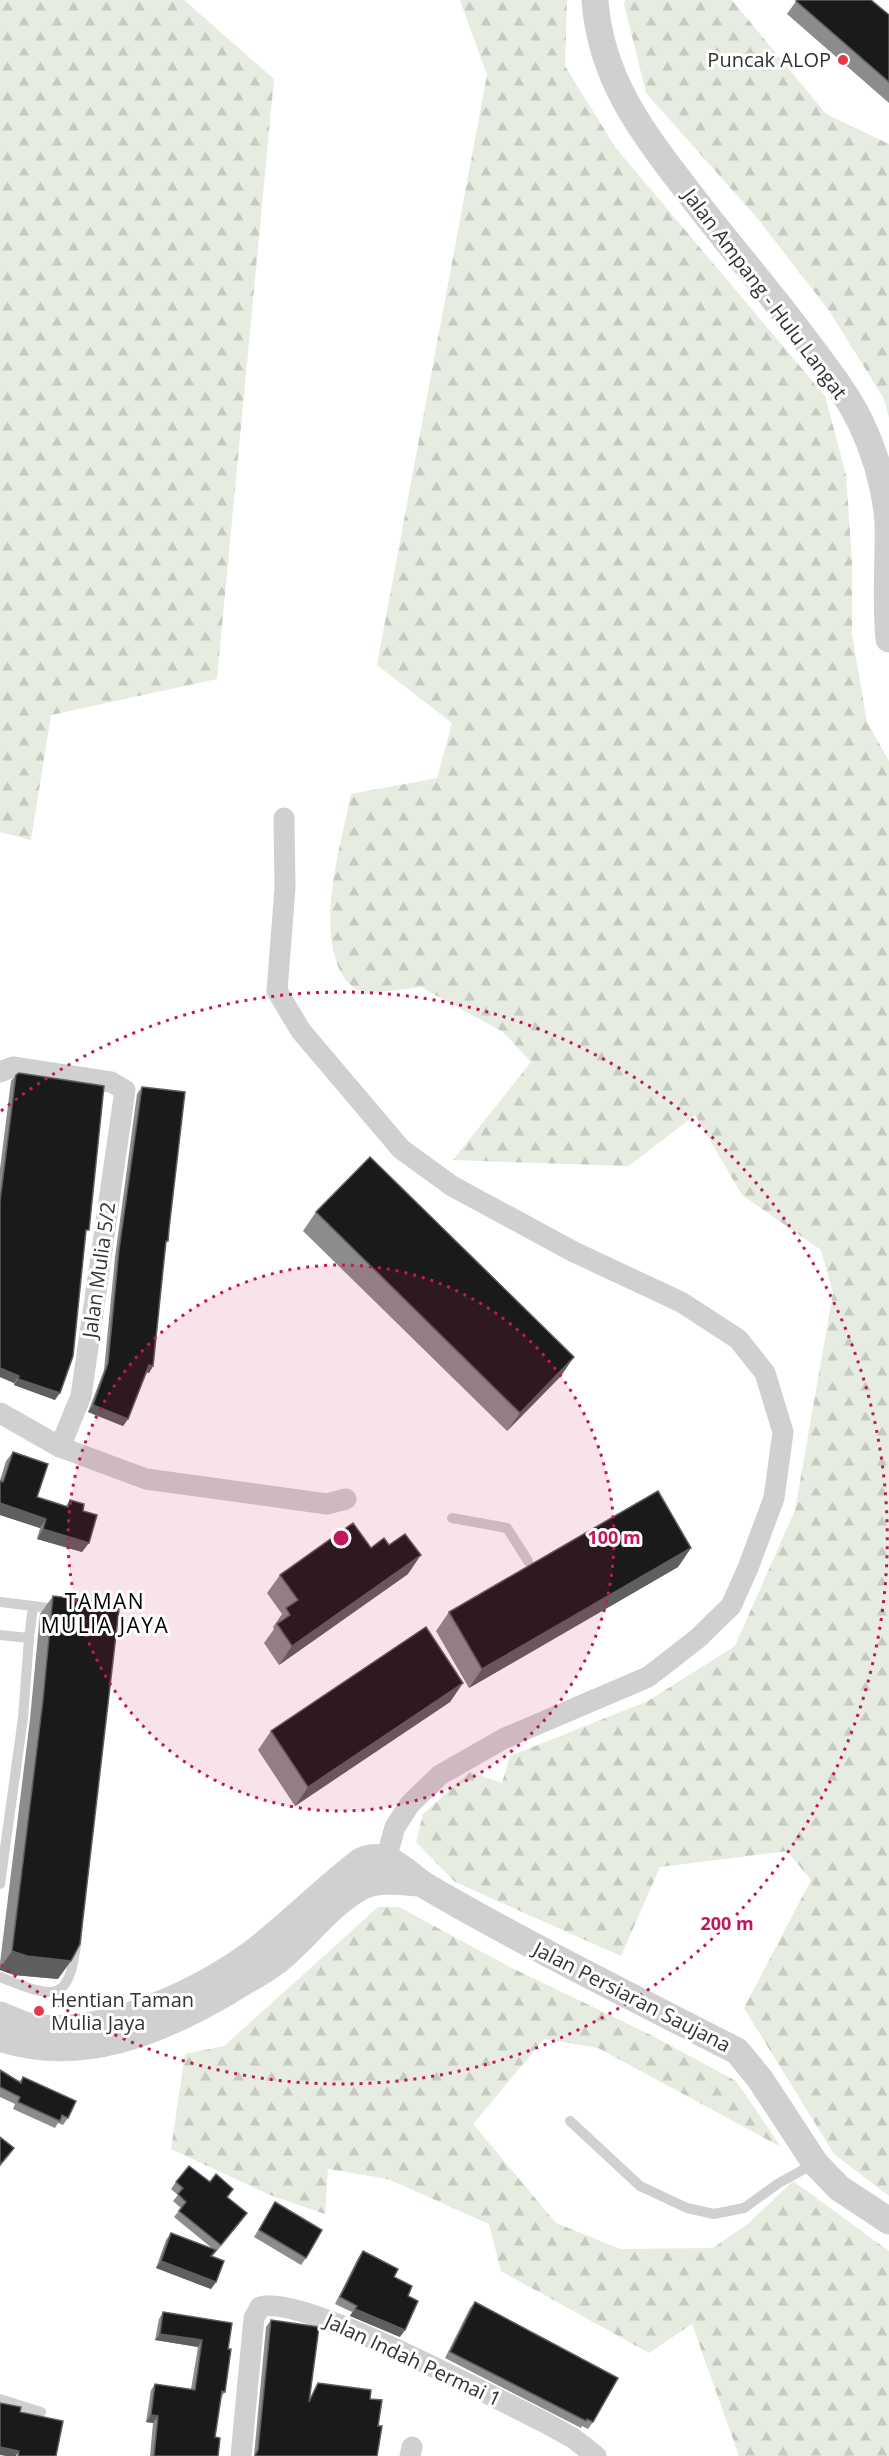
<svg xmlns="http://www.w3.org/2000/svg" width="889" height="2456" font-family="'Open Sans',sans-serif">
<style>
.forest{fill:url(#forest-firs)}
.lines{fill:none;stroke-linecap:round;stroke-linejoin:round}
.service{stroke:#d0d0d0;stroke-width:10}
.minor{stroke:#d0d0d0;stroke-width:21}
.tertiary{stroke:#d0d0d0;stroke-width:27}
.wall{fill:#8c8c8c}
.shaded-wall{fill:#5f5f5f}
.building{fill:#1a1a1a;stroke:#5f5f5f;stroke-width:1.5}
.ring{fill:none;stroke:#c2185b;stroke-width:3;stroke-dasharray:3 6}
.poi-dot{fill:#e63946;stroke:#fff;stroke-width:2}
.labels{text-anchor:middle;stroke-width:6;stroke-linejoin:round;paint-order:stroke}
.poi-label{font-size:20px;fill:#333;stroke:#fff;text-anchor:end}
.street-label{font-size:20px;fill:#333;stroke:#fff}
.neighbourhood-label{font-size:21px;letter-spacing:1.5px;fill:#000;stroke:#fff}
.centre{fill:#c2185b;stroke:#fff;stroke-width:3}
.ring-label{font-size:18px;text-anchor:middle;font-weight:bold;fill:#c2185b;stroke:#fff;stroke-width:6;stroke-linejoin:round;paint-order:stroke}
</style>
<defs>
<pattern id="forest-firs" width="22" height="20" patternUnits="userSpaceOnUse" patternTransform="scale(1.5)"><rect width="22" height="20" fill="#e6ecdf"/><path d="M5 1l3.5 6h-7zM16 11l3.5 6h-7z" fill="#c6cbc0"/></pattern>
</defs>
<rect width="100%" height="100%" fill="#fff"/>
<g class="forest">
<path d="M0 0H184L274 79 217 679 51 715 31 840 0 832Z"/>
<path d="M460 0H567L565 66 615 147 825 396 846 475 852 561V635L867 722 889 761V2196L834 2154 744 2008 811 1880 787 1851 660 1867 621 1956 455 1882 416 1842 423 1814 470 1772 502 1783 510 1756 648 1701 735 1646 795 1510 833 1293 821 1250 742 1195 695 1115 629 1166 453 1160 531 1062 503 1032 421 987 365 994C359 990 348 985 344 978 314 929 341 846 351 794L437 778 452 723 377 665 487 75Z"/>
<path d="M625 0H732L826 114 889 144V418L884 399 830 312 758 219 646 93 624 4Z"/>
<path d="M378 1907H399L508 1966 651 2035 736 2081 781 2147 598 2048 544 2039 473 2124 556 2223 620 2249 713 2248 749 2223 793 2181 889 2251V2456H739L692 2324 649 2353 501 2271 489 2224 388 2179 328 2169 325 2214 270 2195 171 2149 185 2054 224 2046Z"/>
</g>
<g class="lines">
<g class="service">
<path d="M452 1518 507 1528 528 1561"/>
<path d="M0 1602 33 1606 29 1638"/>
<path d="M33 1606 56 1609"/>
<path d="M0 1635 29 1638 23 1718 0 1884"/>
<path d="M0 1977C56 1999 69 2005 77 1938"/>
<path d="M570 2121 640 2186 687 2208 714 2214 744 2208 779 2183 815 2163"/>
<path d="M0 2399 41 2412"/>
</g>
<g class="minor">
<path d="M284 818 285 888 277 991 301 1031 401 1149 452 1186 574 1252 681 1302 738 1339 765 1373 783 1432 774 1498 748 1568 731 1606 697 1639 648 1677 503 1739 440 1775 410 1804 395 1827 386 1859"/>
<path d="M0 1072 13 1067 111 1082 125 1090 81 1396 60 1447"/>
<path d="M0 1413 60 1447 146 1479 327 1504 346 1499"/>
<path d="M241 2456 254 2318 260 2307C299 2292 498 2400 544 2422L573 2438 596 2456"/>
<path d="M410 2456 412 2447"/>
</g>
<g class="tertiary">
<path d="M595 0C600 74 639 129 683 185 722 237 765 286 804 338 824 365 845 391 860 421 875 452 885 487 888 521 889 560 885 600 889 639"/>
<path d="M0 2015C11 2019 23 2026 34 2027 104 2038 211 1988 264 1944 297 1917 327 1887 361 1861 390 1848 406 1875 429 1888 529 1946 634 1998 737 2051L760 2079 815 2163 839 2188 889 2221"/>
<path d="M0 2038C81 2065 159 2032 229 1991 244 1981 262 1973 276 1962 305 1939 328 1905 361 1887 378 1878 401 1882 419 1883"/>
</g>
</g>
<g class="wall">
<path d="M797 0 889 15V103L787 14Z"/>
<path d="M16 1075 85 1235 55 1400 14 1385V1383L0 1377V1169L11 1081Z"/>
<path d="M142 1087 168 1241 165 1244 153 1366 149 1373 147 1372 128 1419 123 1426 88 1412 104 1370 115 1257 137 1094Z"/>
<path d="M316 1212 561 1376 507 1431 303 1231Z"/>
<path d="M13 1452 37 1497 66 1506 70 1500 83 1511 82 1552 37 1539 40 1528 0 1515V1480L6 1461Z"/>
<path d="M371 1548 408 1574 279 1665 264 1643 274 1629 273 1627 282 1614 267 1593 280 1575Z"/>
<path d="M691 1548 678 1567 469 1688 436 1631 449 1612Z"/>
<path d="M53 1596 58 1979 14 1975 0 1970V1963L30 1719 40 1614Z"/>
<path d="M463 1683 450 1702 295 1806 258 1750 271 1731Z"/>
<path d="M0 2070 19 2082 23 2077 68 2118 63 2125 58 2123 55 2128 13 2109 15 2104 0 2097Z"/>
<path d="M176 2182 227 2197 242 2220 212 2257 216 2282 211 2289 156 2268 166 2240 171 2233 213 2249 174 2217 181 2208 173 2201 178 2195 171 2189Z"/>
<path d="M275 2202 306 2258 301 2265 254 2237Z"/>
<path d="M363 2251 394 2277 408 2296 400 2337 350 2316 352 2312 335 2304 358 2258Z"/>
<path d="M475 2302 593 2422 588 2429 582 2426 581 2428 445 2358 470 2308Z"/>
<path d="M163 2312 228 2349 225 2392 221 2397 215 2437 218 2456H150L153 2423 146 2422 151 2390 155 2384 191 2389 198 2347 155 2340 159 2319Z"/>
<path d="M271 2320 310 2398 318 2383 370 2399 378 2426 377 2456H254L266 2327Z"/>
</g>
<g class="shaded-wall">
<path d="M574 1357 561 1376 507 1431 520 1413Z"/>
<path d="M149 1365 153 1366 149 1373 145 1372Z"/>
<path d="M0 1368 19 1376 14 1383 0 1377Z"/>
<path d="M18 1379 60 1393 55 1400 14 1385Z"/>
<path d="M93 1405 128 1419 123 1426 88 1412Z"/>
<path d="M0 1503 46 1519 40 1528 0 1515Z"/>
<path d="M43 1529 89 1543 82 1552 37 1539Z"/>
<path d="M691 1548 678 1567 469 1688 482 1669Z"/>
<path d="M421 1555 408 1574 279 1665 292 1646Z"/>
<path d="M463 1683 450 1702 295 1806 308 1787Z"/>
<path d="M12 1951 71 1961 58 1979 14 1975 0 1970V1968Z"/>
<path d="M161 2261 216 2282 211 2289 156 2268Z"/>
<path d="M355 2309 405 2330 400 2337 350 2316Z"/>
<path d="M160 2334 202 2340 198 2347 155 2340Z"/>
<path d="M151 2415 158 2416 153 2423 146 2422Z"/>
<path d="M0 2447 19 2451 16 2456H6L0 2455Z"/>
</g>
<g class="building">
<path d="M797 0H871L889 15V82L796 1Z"/>
<path d="M19 1073 104 1086 89 1230H86L73 1356 60 1393 18 1379 19 1376 0 1368V1201L16 1075Z"/>
<path d="M142 1087 185 1092 169 1229 168 1241H166L153 1366 149 1365 128 1419 93 1405 108 1363 119 1250Z"/>
<path d="M370 1157 574 1357 520 1413 316 1212Z"/>
<path d="M13 1452 48 1464 37 1497 68 1507 70 1500 84 1504 83 1511 97 1515 89 1543 43 1529 46 1519 0 1503V1481L3 1482Z"/>
<path d="M658 1491 691 1548 482 1669 449 1612Z"/>
<path d="M353 1523 371 1548 384 1538 389 1545 405 1534 421 1555 292 1646 277 1624 290 1615 286 1608 298 1600 280 1575Z"/>
<path d="M53 1596 111 1603 119 1609 80 1944 71 1961 27 1956 12 1951 43 1700Z"/>
<path d="M426 1627 463 1683 308 1787 271 1731Z"/>
<path d="M0 2070 21 2083 23 2077 76 2101 68 2118 62 2115 60 2121 18 2102 20 2097 0 2087Z"/>
<path d="M0 2137 14 2148 0 2165Z"/>
<path d="M189 2166 210 2182 216 2174 233 2189 227 2197 247 2213 221 2245 179 2211 186 2202 178 2194 183 2188 176 2182Z"/>
<path d="M275 2202 322 2230 306 2258 259 2230Z"/>
<path d="M171 2233 216 2250 211 2256 224 2261 216 2282 161 2261Z"/>
<path d="M363 2251 398 2269 394 2277 412 2286 408 2296 418 2301 405 2330 355 2309 357 2306 340 2297Z"/>
<path d="M475 2302 618 2378 593 2422 587 2419 586 2421 450 2352Z"/>
<path d="M163 2312 232 2323 228 2349H231L225 2392 222 2391 215 2437 220 2438 218 2456H154L158 2416 151 2415 155 2384 195 2390 202 2340 160 2334Z"/>
<path d="M271 2320 319 2327 309 2402 318 2383 371 2390 370 2399 382 2400 378 2426H382L377 2456H255L258 2450Z"/>
<path d="M0 2403 21 2407 20 2412 63 2421 56 2456H18L19 2451 0 2447Z"/>
</g>
<circle cx="341" cy="1538" r="273" fill="#c2185b" fill-opacity=".12"/>
<g class="ring">
<circle cx="341" cy="1538" r="273"/>
<path d="M1 1111A546 546 0 1 1 1 1965"/>
</g>
<g class="poi-dot">
<circle cx="843" cy="60" r="6"/>
<circle cx="39" cy="2011" r="6"/>
</g>
<g class="labels">
<g class="poi-label">
<text x="831" y="67">Puncak ALOP</text>
<text x="51" y="2007" text-anchor="start">Hentian Taman<tspan x="51" dy="23">Mulia Jaya</tspan></text>
</g>
<g class="street-label">
<text transform="translate(765 294) rotate(53)" y="7">Jalan Ampang - Hulu Langat</text>
<text transform="translate(99 1270) rotate(-82)" y="7">Jalan Mulia 5/2</text>
<text transform="translate(632 1997) rotate(27)" y="7">Jalan Persiaran Saujana</text>
<text transform="translate(413 2360) rotate(25)" y="7">Jalan Indah Permai 1</text>
</g>
<g class="neighbourhood-label">
<text x="105" y="1609">TAMAN<tspan x="105" dy="24">MULIA JAYA</tspan></text>
</g>
</g>
<circle cx="341" cy="1538" r="9" class="centre"/>
<g class="ring-label">
<text x="614" y="1544">100 m</text>
<text x="727" y="1930">200 m</text>
</g>
</svg>
